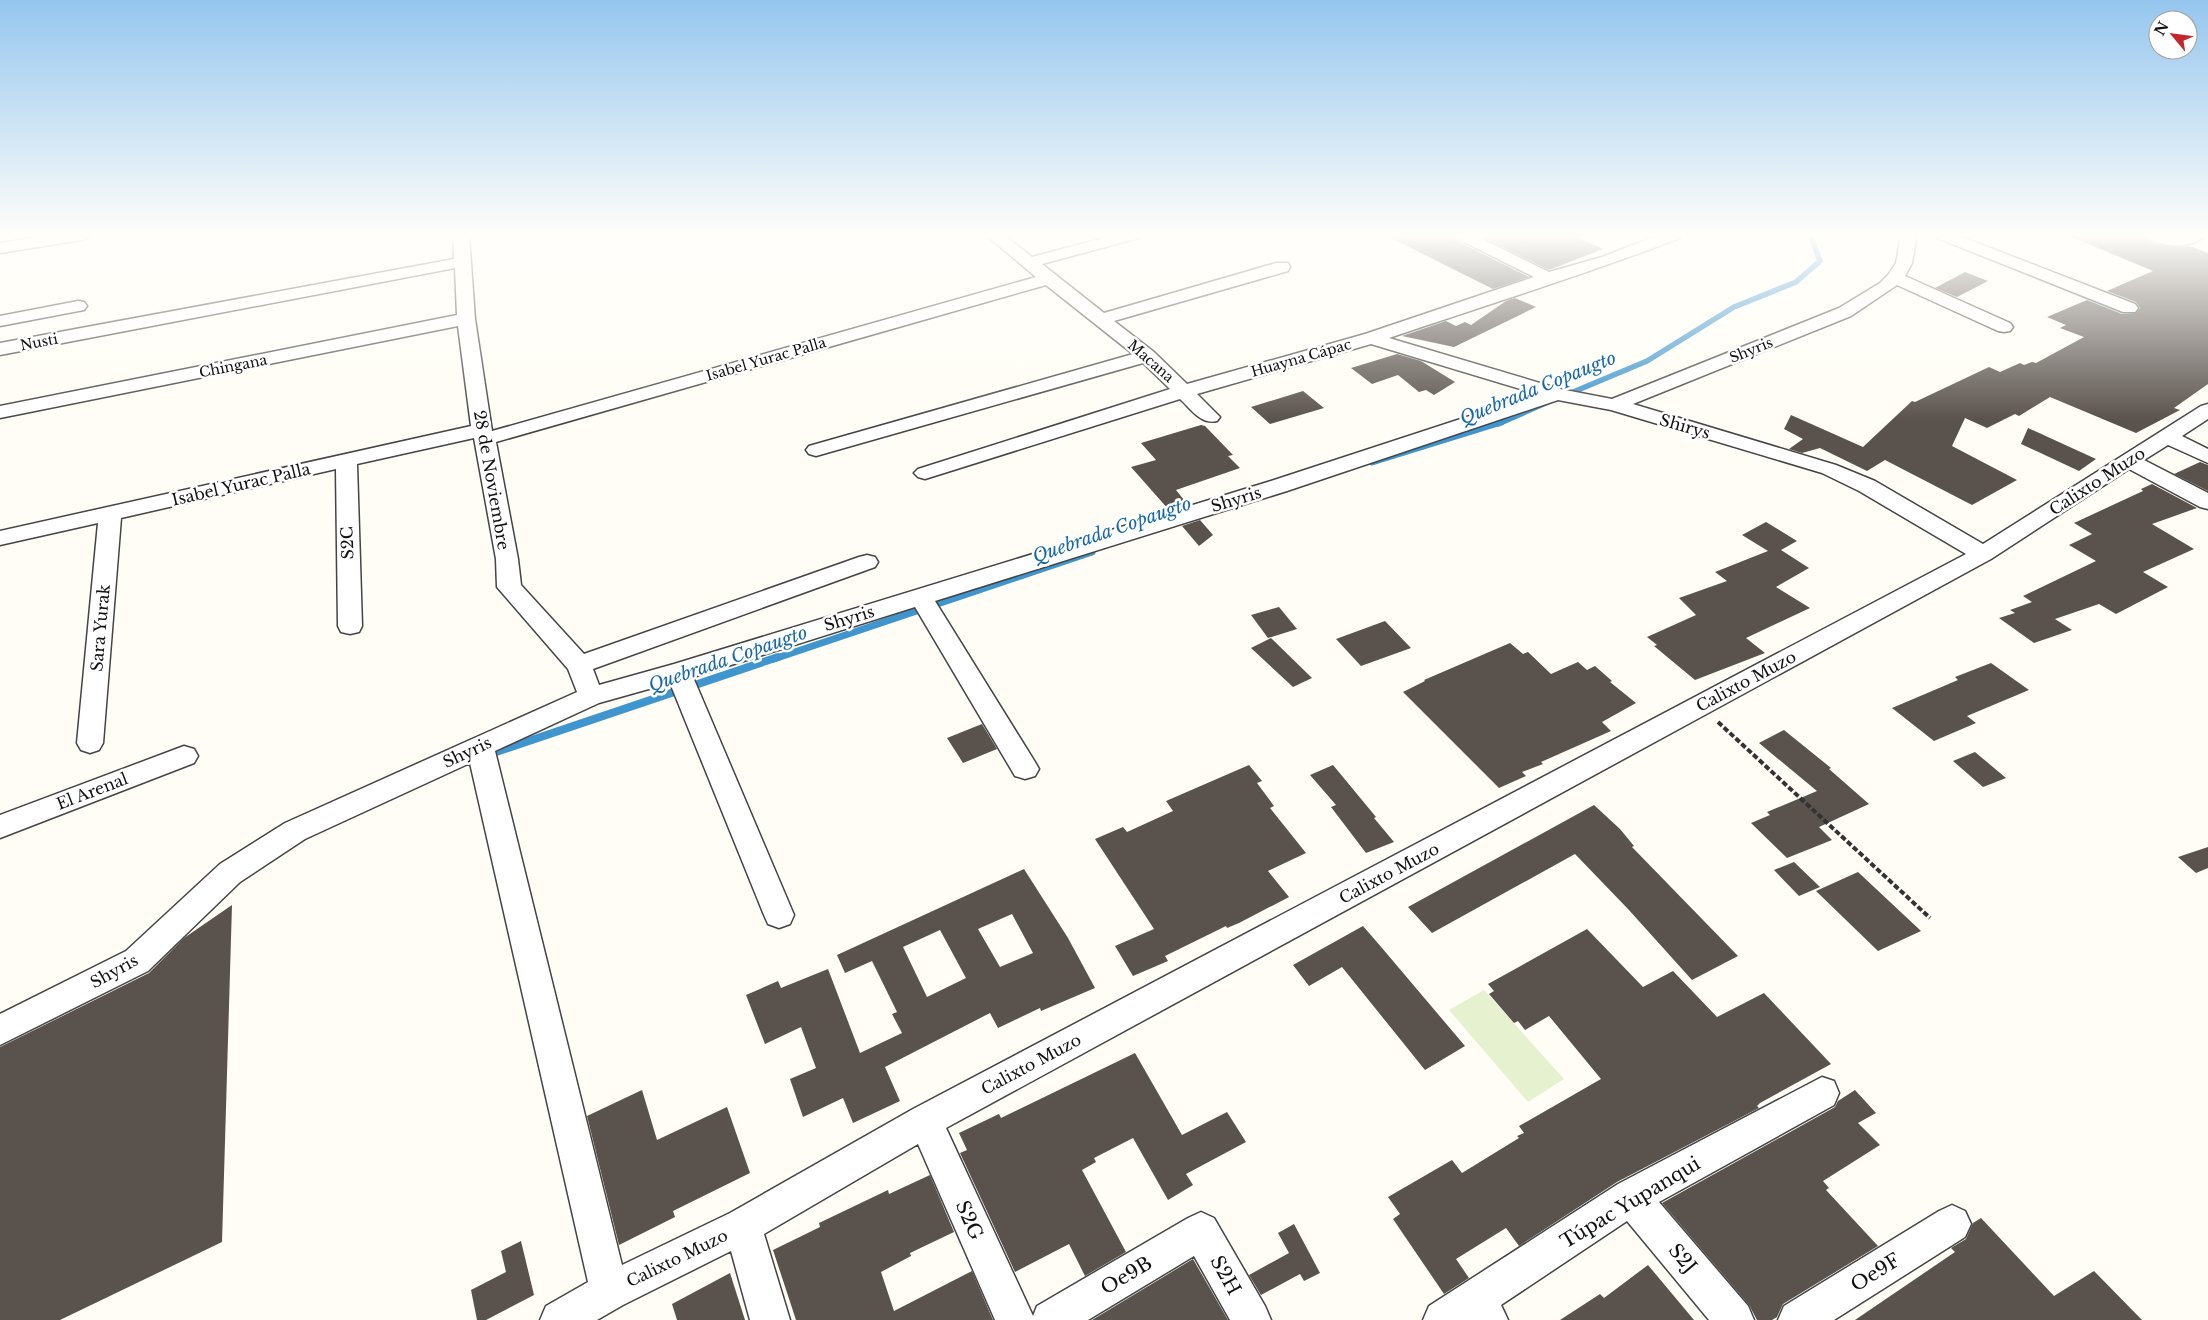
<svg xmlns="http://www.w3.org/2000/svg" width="2208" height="1320" font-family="'Libre Baskerville',serif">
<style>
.pitch{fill:#e6f2cf}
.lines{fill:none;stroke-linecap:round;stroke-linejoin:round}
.stream-far2{stroke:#3f96cf;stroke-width:5.5}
.stream-far1{stroke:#3f96cf;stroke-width:7}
.stream{stroke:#3f96cf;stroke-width:8}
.building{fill:#5a524d;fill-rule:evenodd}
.minor-casing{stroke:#444;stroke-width:3}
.path{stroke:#333;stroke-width:4;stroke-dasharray:5.5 2.5;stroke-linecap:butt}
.minor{fill:#fff;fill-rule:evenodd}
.labels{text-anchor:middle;stroke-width:5;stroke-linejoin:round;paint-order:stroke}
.far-street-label{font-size:14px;fill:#111;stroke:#fff}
.street-label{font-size:16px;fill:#111;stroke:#fff}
.water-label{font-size:18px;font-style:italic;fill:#1768a6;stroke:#fff}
.near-street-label{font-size:19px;fill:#111;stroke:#fff}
</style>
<rect width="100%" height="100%" fill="#fffdf5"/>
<path class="pitch" d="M1484 990 1564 1079 1528 1102 1449 1010Z"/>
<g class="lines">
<g class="stream-far2">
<path d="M1566 395 1647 361 1734 307 1796 282 1820 261 1810 235"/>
<path d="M1498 424 1548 402"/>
</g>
<g class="stream-far1">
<path d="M1372 462 1501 422"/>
<path d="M774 659 1092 552"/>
</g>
<path class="stream" d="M487 755 778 657"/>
</g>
<g class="building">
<path d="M1385 235H1452L1455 240 1529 277 1493 289Z"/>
<path d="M1478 235H1573L1603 249 1549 270Z"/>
<path d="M2067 235H2144L2149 241 2157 245 2175 247 2190 246 2208 253V384L2174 408 2180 410 2136 433 2050 397 2019 416 2015 414 1987 428 1965 418 1952 446 2017 480 1972 505 1885 460 1867 471 1820 448 1802 453 1789 449 1803 439 1784 429 1791 415 1863 447 1912 401 1915 402 1989 367 2000 372 2020 363 2024 365 2032 362 2036 363 2084 337 2060 328 2066 325 2047 317 2087 300 2122 314 2136 313 2140 308 2136 302 2107 291 2153 271Z"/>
<path d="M1965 272 1988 281 1957 297 1935 288Z"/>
<path d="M1515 298 1536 307 1454 347 1402 336 1446 321 1456 326 1465 322 1471 325 1506 301Z"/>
<path d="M1397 354 1421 361 1455 382 1434 395 1426 390 1419 392 1398 375 1372 384 1351 368Z"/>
<path d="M1303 391 1324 408 1270 424 1251 407Z"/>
<path d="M1201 425 1205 426 1233 455 1228 456 1240 468 1176 490 1188 505 1169 510 1131 467 1156 460 1141 443Z"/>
<path d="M2028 428 2096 459 2079 471 2021 444Z"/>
<path d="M2200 462 2208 465V491L2174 474Z"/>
<path d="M2152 484 2197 508 2152 524 2194 549 2143 572 2168 587 2116 614 2099 604 2055 619 2072 630 2034 643 1999 618 2015 613 2010 610 2032 602 2023 596 2096 561 2069 545 2092 534 2074 523 2143 491 2141 489Z"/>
<path d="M1200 520 1213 535 1199 546 1182 526Z"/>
<path d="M1766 522 1797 541 1781 550 1809 568 1776 587 1810 608 1746 638 1765 653 1695 680 1654 646 1657 645 1647 637 1696 615 1679 598 1727 581 1715 572 1768 551 1742 535Z"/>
<path d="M1279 607 1297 629 1268 638 1251 615Z"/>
<path d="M1385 621 1411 648 1361 666 1336 639Z"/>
<path d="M1271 638 1312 678 1293 687 1251 648Z"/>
<path d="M1510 643 1523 654 1528 652 1551 674 1578 662 1587 670 1595 666 1612 681 1610 682 1636 703 1602 722 1611 731 1541 762 1543 764 1522 772 1526 776 1499 788 1403 692 1425 681 1424 680Z"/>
<path d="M1991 663 2029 690 1967 716 1976 723 1934 741 1892 708 1958 680 1955 677Z"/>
<path d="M982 724 997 749 963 763 947 738Z"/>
<path d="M1784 730 1831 768 1829 769 1869 804 1819 827 1832 840 1787 858 1751 823 1770 815 1767 812 1817 791 1759 743Z"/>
<path d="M1975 752 2006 778 1983 787 1953 761Z"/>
<path d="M1249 765 1262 781 1257 783 1274 806 1270 808 1306 853 1268 871 1289 897 1239 923 1227 928 1226 926 1165 956 1168 961 1133 976 1115 946 1154 929 1095 839 1123 827 1127 832 1173 811 1166 801Z"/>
<path d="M1333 765 1376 817 1374 818 1394 842 1366 853 1331 807 1336 805 1310 775Z"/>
<path d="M1594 805 1620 829 1634 846 1632 847 1738 956 1692 980 1628 909 1575 854 1432 933 1408 907Z"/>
<path d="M2208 847V868L2196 873 2178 857Z"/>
<path d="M1794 862 1820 887 1799 896 1774 870Z"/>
<path d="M1024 869 1068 938 1095 988 1041 1011 1040 1008 998 1028 990 1013 885 1067 900 1101 853 1123 843 1098 803 1117 790 1079 816 1068 801 1027 765 1044 746 995 778 981 781 988 828 969 860 1053 902 1033 892 1014 897 1012 872 961 845 973 837 955ZM1012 914 1033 953 1000 967 978 929ZM940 930 966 978 927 997 903 947Z"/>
<path d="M1858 872 1921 931 1878 951 1816 891Z"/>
<path d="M232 905 222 1242 60 1320H0V1047L149 973 184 938Z"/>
<path d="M1363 926 1382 948 1465 1046 1425 1070 1342 967 1309 986 1293 965Z"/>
<path d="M1587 929 1643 987 1673 971 1717 1017 1764 993 1831 1064 1760 1103 1757 1106 1759 1108 1617 1182 1519 1246 1506 1228 1456 1259 1469 1278 1444 1294 1393 1219 1400 1214 1388 1197 1452 1160 1462 1173 1519 1138 1517 1136 1524 1133 1519 1126 1601 1079 1549 1016 1525 1030 1518 1021 1514 1023 1489 994 1494 991 1488 984Z"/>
<path d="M1135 1053 1182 1135 1227 1112 1246 1142 1186 1174 1193 1185 1168 1200 1133 1138 1094 1158 1096 1162 1082 1170 1126 1252 1085 1276 1069 1244 1015 1272 960 1153 967 1150 959 1133 999 1114 1001 1118Z"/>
<path d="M642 1090 657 1140 727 1107 750 1173 673 1211 675 1217 619 1245 587 1116Z"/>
<path d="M1855 1090 1876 1113 1858 1123 1880 1145 1823 1181 1829 1188 1826 1190 1878 1246 1783 1304 1777 1317 1772 1320H1757L1749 1305 1662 1203 1835 1107 1838 1101Z"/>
<path d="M930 1175 954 1232 910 1253 911 1256 881 1272 894 1311 972 1271 993 1320H796L773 1250 820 1227 819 1223 888 1190 889 1194Z"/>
<path d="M1981 1218 2054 1296 2094 1271 2142 1320H1855L1955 1252 1951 1248 1966 1239 1973 1223Z"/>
<path d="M1294 1224 1320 1273 1304 1281 1300 1274 1261 1295 1249 1275 1289 1253 1278 1233Z"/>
<path d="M521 1241 534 1295 486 1320H477L471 1290 506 1272 501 1251Z"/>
<path d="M1193 1259 1228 1320H1092Z"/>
<path d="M1648 1265 1694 1320H1560L1600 1294 1604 1298Z"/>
<path d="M730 1273 745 1320H677L672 1304Z"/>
</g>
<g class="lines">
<defs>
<g id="minor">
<path d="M52 235H90L88 238 82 240 0 253V243Z"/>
<path d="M453 235H469L475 319 492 431 1036 277 986 235H1004L1032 257 1115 235H1141L1139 238 1042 264 1104 313 1276 263H1288L1290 267 1288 271 1114 321 1154 352 1187 384 1365 334 1534 277 1456 238 1454 235H1474L1549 272 1602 257 1659 235H1682L1680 238C1584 275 1486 305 1389 338L1560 389 1612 399 1839 308 1880 283 1888 275 1896 263 1901 235H1917L1912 263 1905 276 2010 323 2013 327 2010 331 2004 332 1998 331 1897 285 1851 316 1633 404 1836 465 1875 481 1983 544 2201 406 2208 404V419L2182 436 2208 449V463L2168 445 2144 460 2208 493V509L2200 507 2129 469 1991 559 946 1128 1033 1316 1037 1306 1188 1218 1201 1212 1214 1218 1265 1306 1271 1320H1230L1194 1256 1088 1320H995L918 1144 764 1234 790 1320H750L731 1251 623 1305 597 1320H540L546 1306 588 1282 470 763 305 839 240 882 148 971 0 1045V1014L126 951 220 864 285 823 577 692 568 669 497 587 496 559 474 438 357 464 362 626 359 632 350 634 341 632 338 626 336 469 121 518 103 743 99 750 90 753 81 750 77 743 98 523 0 545V531L471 426 458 326 0 418V406L457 315 455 268 0 355V343L454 259ZM1046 285 1133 354 809 446 806 450 809 454 816 456 823 454 1143 363 1170 389 918 469 914 473 918 477 925 479 1180 399C1191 409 1201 425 1217 421L1220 417 1197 394 1371 344 1537 394 1271 481 674 664 599 685 593 669 875 567 878 562 875 557 867 555 859 557 584 654 521 585 518 559 496 442ZM1558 400 1611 410 1822 473 1859 491 1966 554 913 1109 730 1213 622 1265 495 751 599 703 670 683 764 915 768 924 779 928 790 924 794 915 693 677 915 607 1015 776 1025 779 1035 776 1039 769 1035 762 935 601 1287 491Z"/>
<path d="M1935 235H1957L2135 304 2138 308 2135 312H2123L1937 238Z"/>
<path d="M2146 235H2205C2196 249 2155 249 2146 235Z"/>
<path d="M78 301 84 302 87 306 84 310 0 326V316Z"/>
<path d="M184 746 194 749 198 756 194 763 0 838V815Z"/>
<path d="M1822 1077 1834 1081 1839 1093 1834 1105 1659 1202 1748 1306 1754 1320H1709L1627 1221 1501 1305 1508 1320H1423L1429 1306 1618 1184Z"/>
<path d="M1952 1205 1965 1211 1971 1224 1965 1237 1834 1320H1778L1784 1306 1939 1211Z"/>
</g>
</defs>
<use href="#minor" class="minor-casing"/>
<path class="path" d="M1718 722 1930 918"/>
<use href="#minor" class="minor"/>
</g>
<linearGradient id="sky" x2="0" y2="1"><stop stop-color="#95c6ee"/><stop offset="0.56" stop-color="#fffefa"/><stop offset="1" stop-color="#fffefa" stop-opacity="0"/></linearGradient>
<rect width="2208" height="420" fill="url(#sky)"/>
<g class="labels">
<g class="far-street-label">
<text transform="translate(39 342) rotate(-11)" y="5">Nusti</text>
<text transform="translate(1751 350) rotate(-22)" y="5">Shyris</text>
<text transform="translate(1301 358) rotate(-16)" y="5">Huayna Cápac</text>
<text transform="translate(766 359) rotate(-16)" y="5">Isabel Yurac Palla</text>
<text transform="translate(1151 361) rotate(41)" y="5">Macana</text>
<text transform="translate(233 366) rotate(-11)" y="5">Chingana</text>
</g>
<g class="street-label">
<text transform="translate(1685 426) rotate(16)" y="6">Shirys</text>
<text transform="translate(492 480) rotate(80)" y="6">28 de Noviembre</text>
<text transform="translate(2097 481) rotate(-33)" y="6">Calixto Muzo</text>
<text transform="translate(241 484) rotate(-13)" y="6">Isabel Yurac Palla</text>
<text transform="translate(1236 499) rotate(-17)" y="6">Shyris</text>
<text transform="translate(347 543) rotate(-92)" y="6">S2C</text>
<text transform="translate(849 618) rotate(-17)" y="6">Shyris</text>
<text transform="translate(100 628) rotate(-85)" y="6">Sara Yurak</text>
<text transform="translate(1746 681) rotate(-28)" y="6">Calixto Muzo</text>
<text transform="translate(467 752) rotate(-25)" y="6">Shyris</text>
<text transform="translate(92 791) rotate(-21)" y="6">El Arenal</text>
<text transform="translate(1389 873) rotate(-28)" y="6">Calixto Muzo</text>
<text transform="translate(114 971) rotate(-29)" y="6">Shyris</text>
<text transform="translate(1031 1064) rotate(-28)" y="6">Calixto Muzo</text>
<text transform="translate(677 1258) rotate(-26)" y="6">Calixto Muzo</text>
</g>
<g class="water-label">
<text transform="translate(1538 388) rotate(-22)" y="6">Quebrada Copaugto</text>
<text transform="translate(1112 530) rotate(-19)" y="6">Quebrada Copaugto</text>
<text transform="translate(728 659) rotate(-19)" y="6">Quebrada Copaugto</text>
</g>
<g class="near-street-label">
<text transform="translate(1630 1202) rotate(-31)" y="7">Túpac Yupanqui</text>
<text transform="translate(970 1220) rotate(66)" y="7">S2G</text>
<text transform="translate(1683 1258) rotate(50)" y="7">S2J</text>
<text transform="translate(1875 1272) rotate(-32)" y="7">Oe9F</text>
<text transform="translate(1126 1275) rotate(-31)" y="7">Oe9B</text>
<text transform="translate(1226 1275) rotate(61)" y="7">S2H</text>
</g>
</g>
<g transform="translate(2173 35) rotate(299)"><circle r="24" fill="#ffffff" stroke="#a0a0a0"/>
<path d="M0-4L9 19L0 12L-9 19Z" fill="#c4262e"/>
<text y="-8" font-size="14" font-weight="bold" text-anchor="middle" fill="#111111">N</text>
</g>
</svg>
